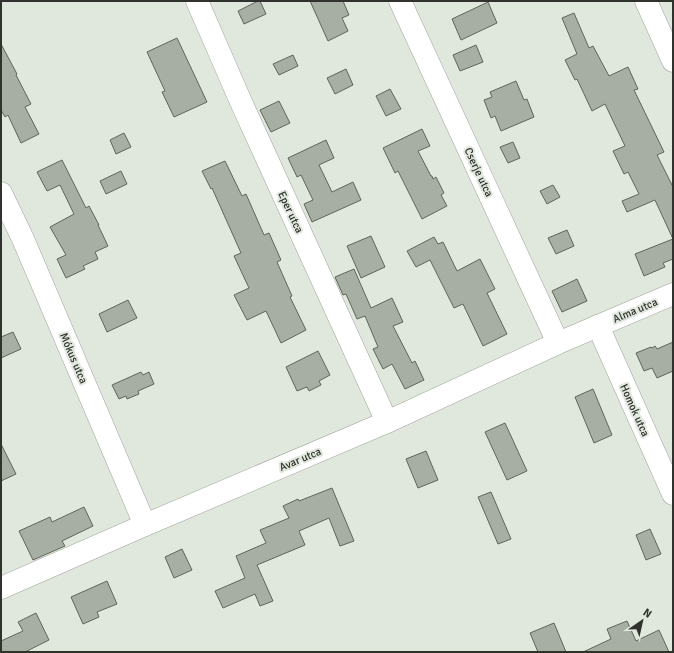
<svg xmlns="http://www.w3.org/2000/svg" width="674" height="653" font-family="Signika,sans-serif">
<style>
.building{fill:#a7aea4;stroke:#5f655b}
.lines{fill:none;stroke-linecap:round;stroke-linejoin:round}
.minor-casing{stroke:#9ea59b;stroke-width:23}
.minor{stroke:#fff;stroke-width:22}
.labels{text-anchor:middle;stroke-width:4;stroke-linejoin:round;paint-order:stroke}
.street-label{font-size:11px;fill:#2f322d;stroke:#e0e7dc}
</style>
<rect width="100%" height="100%" fill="#e0e7dc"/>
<g class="building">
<path d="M258 1H260L266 14 244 24 238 11Z"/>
<path d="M310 1H343L349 15 342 18 348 31 328 41Z"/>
<path d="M488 2 497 23 461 40 452 19Z"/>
<path d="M574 13 589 48 593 46 609 76 628 67 638 89 634 90 664 152 657 155 673 187V259L663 263 665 267 644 276 635 254 673 239 655 200 627 212 622 201 639 194 628 172 624 174 613 151 625 146 605 104 592 111 577 79 575 80 565 60 577 54 562 18Z"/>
<path d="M177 38 207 102 174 117 162 92 165 91 147 52Z"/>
<path d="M1 44 17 74 16 75 31 104 25 107 39 134 21 143 8 115 5 117 1 110Z"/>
<path d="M476 45 483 62 460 71 453 55Z"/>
<path d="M293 55 298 66 279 75 273 64Z"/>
<path d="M346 69 353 85 335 94 327 78Z"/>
<path d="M516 81 524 100 527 99 534 117 501 131 495 116 491 118 484 100 492 97 490 92Z"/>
<path d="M390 89 401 109 386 116 376 96Z"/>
<path d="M279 101 290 123 271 132 260 110Z"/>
<path d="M422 129 430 146 418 151 431 176H432L433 179 436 177 444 193 441 195 447 206 422 219 398 171 395 173 383 148Z"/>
<path d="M124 133 131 147 116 154 110 140Z"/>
<path d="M326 140 334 158 319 165 332 192 353 182 361 200 312 222 304 204 313 200 301 175 297 177 288 158Z"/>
<path d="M513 142 520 158 508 163 500 147Z"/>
<path d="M62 160 86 208 89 206 99 225H98L108 246 95 252 98 259 83 266 85 269 66 278 57 259 66 255 50 227 74 214 60 185 47 191 37 172Z"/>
<path d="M225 161 242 196 246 194 264 235 269 233 281 260 277 262 292 296 290 297 306 330 281 343 266 311 247 320 234 295 249 288 234 256 241 253 212 188 211 189 202 171Z"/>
<path d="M121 171 127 184 106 194 100 181Z"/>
<path d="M553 185 560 197 547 204 540 191Z"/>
<path d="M567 230 574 246 556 254 548 238Z"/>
<path d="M371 236 385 267 361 278 347 246Z"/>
<path d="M434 237 438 244 443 242 457 271 480 259 495 289 487 293 507 334 483 346 463 304 454 308 430 260 416 267 407 251Z"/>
<path d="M354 269 371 308 392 298 403 322 393 326 412 363 415 361 424 380 405 389 392 364 383 369 373 349 378 347 365 316 357 319 346 294 343 295 335 277Z"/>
<path d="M577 279 587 301 562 312 552 291Z"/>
<path d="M128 300 137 318 107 332 99 314Z"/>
<path d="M13 332 21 349 1 358V337Z"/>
<path d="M673 342V371L657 378 652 368 644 371 636 353 651 347 652 348 655 346 657 349Z"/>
<path d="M318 351 330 375 319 381 321 385 309 391 307 387 297 391 286 367Z"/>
<path d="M141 372 143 375 149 372 154 384 138 391 139 394 127 399 126 396 119 399 112 385Z"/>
<path d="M593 389 612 435 594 443 575 397Z"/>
<path d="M505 423 527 471 507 480 485 432Z"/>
<path d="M1 444 16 474 1 481Z"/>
<path d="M426 451 438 480 418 488 406 459Z"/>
<path d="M332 488 354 541 340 546 329 518 299 531 305 545 257 565 273 601 260 606 255 594 223 608 215 591 245 578 236 556 266 543 260 530 289 518 283 506 298 499 299 501Z"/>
<path d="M491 492 511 539 498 544 478 497Z"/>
<path d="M84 507 93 526 62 541 65 546 33 560 19 531 50 517 52 522Z"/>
<path d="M650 529 661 554 646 560 636 535Z"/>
<path d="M182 549 192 570 174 578 165 557Z"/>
<path d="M107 581 117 604 97 612 99 617 83 624 71 597Z"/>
<path d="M36 613 49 640 25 652H1V641L23 631 18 622Z"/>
<path d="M627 621 636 641 659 630 669 652H583L611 639 607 629Z"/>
<path d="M554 623 566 652H538L530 633Z"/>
</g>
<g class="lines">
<defs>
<g id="minor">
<path d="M197 1 241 102 387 422"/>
<path d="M400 1 558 343"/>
<path d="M646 1 673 61"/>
<path d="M1 193 23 239 145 525"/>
<path d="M598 326 673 494"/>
<path d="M1 588 145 525 387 422 558 343 673 294"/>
</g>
</defs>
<use href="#minor" class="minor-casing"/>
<use href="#minor" class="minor"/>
</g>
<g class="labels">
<g class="street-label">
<text transform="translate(479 172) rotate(65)" y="4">Cserje utca</text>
<text transform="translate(291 212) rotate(65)" y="4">Eper utca</text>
<text transform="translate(635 310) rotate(-23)" y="4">Alma utca</text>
<text transform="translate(74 358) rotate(67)" y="4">Mókus utca</text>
<text transform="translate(635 410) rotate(66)" y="4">Homok utca</text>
<text transform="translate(300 459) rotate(-23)" y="4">Avar utca</text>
</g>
</g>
<rect width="674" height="653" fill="none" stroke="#2f322d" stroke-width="4"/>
<g transform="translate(642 621) rotate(34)" stroke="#e0e7dc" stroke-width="3" paint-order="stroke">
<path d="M0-3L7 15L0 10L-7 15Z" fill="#2f322d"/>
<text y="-6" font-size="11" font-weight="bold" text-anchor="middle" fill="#2f322d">N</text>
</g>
</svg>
